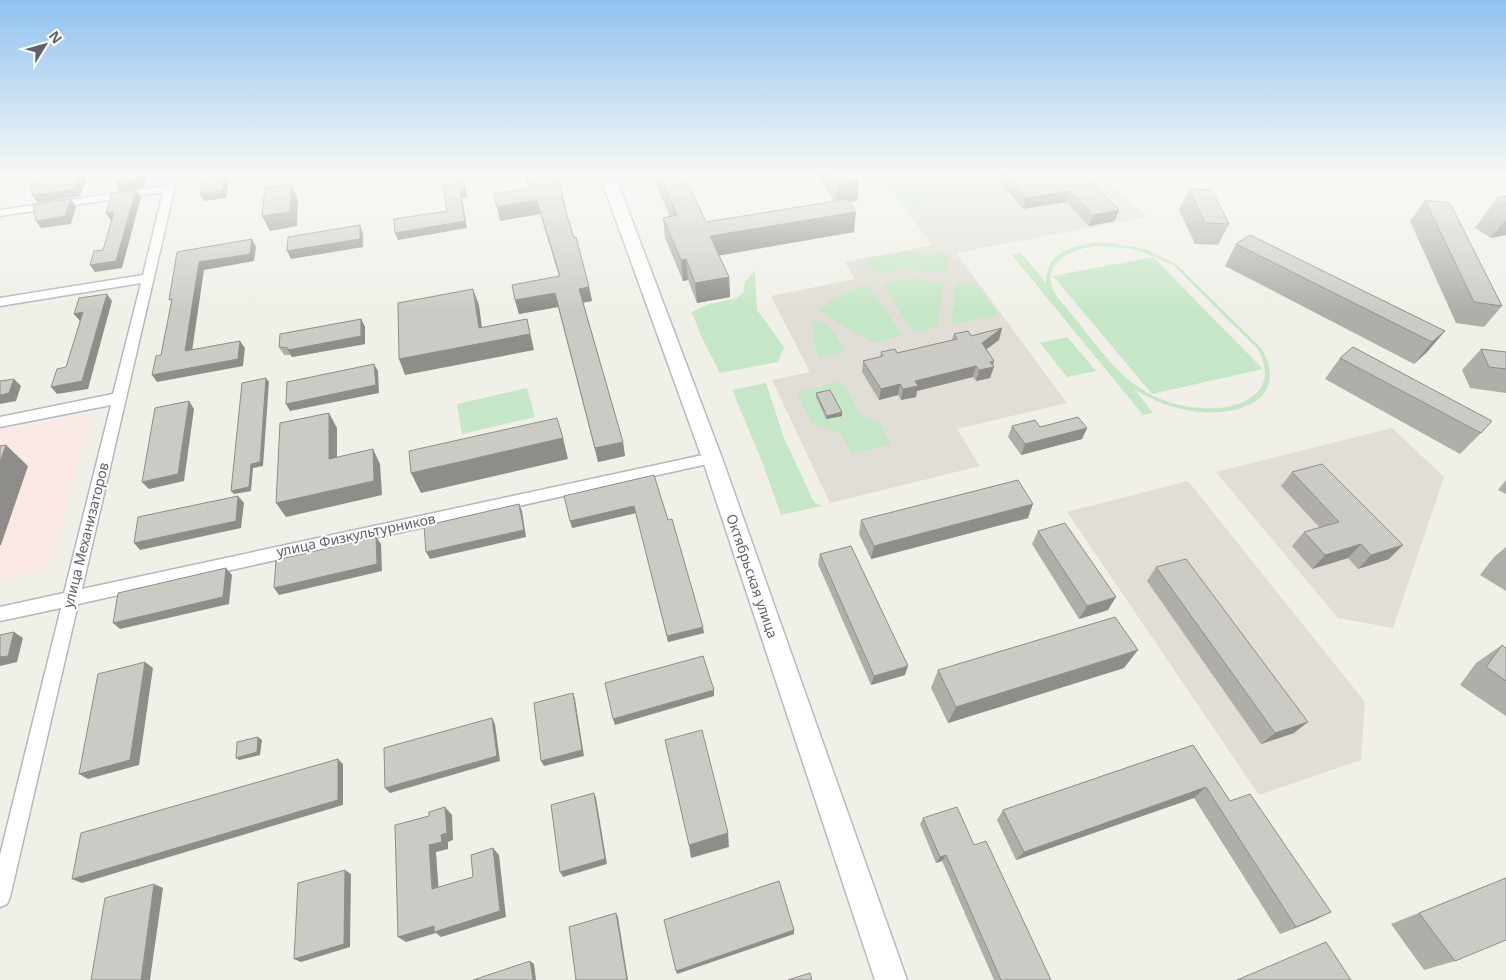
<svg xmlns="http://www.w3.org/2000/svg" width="1506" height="980" font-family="'Noto Sans',sans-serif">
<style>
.education{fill:#e0ded6}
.medical{fill:#fbe9e6}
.green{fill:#c6e7c7;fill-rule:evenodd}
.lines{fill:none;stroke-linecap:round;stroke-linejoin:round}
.minor-casing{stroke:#b5b7bb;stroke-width:3}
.secondary-casing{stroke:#b6b9be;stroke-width:3}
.minor{fill:#fff;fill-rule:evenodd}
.secondary{fill:#fff;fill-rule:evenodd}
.wall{fill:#afaea9}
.shaded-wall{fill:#8f8d89}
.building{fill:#cccac4;stroke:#8f8d89}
.labels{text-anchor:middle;stroke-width:4;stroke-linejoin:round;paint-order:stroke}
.street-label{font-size:14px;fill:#5f6267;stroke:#fff}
</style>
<rect width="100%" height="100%" fill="#f0efe8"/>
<g class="education">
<path d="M880 173H1102L1147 217 956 253 1067 403 957 429 980 466 830 503 772 380 810 372 771 296 855 279 845 262 932 245Z"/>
<path d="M1257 173H1361L1367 189 1266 177Z"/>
<path d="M1392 428 1444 477 1393 628 1338 618 1216 472Z"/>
<path d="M1188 481 1365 702 1361 760 1259 795 1067 512Z"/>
</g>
<path class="medical" d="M92 413 49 568 0 579V430Z"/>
<g class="green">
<path d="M873 173H931L941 188 925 195 914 208 898 198 878 176Z"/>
<path d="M1093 243H1110L1145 249 1176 264 1262 349C1291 402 1234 418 1192 411 1171 408 1153 400 1135 390L1153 413 1143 415 1012 255 1021 253 1046 283C1046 254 1068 247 1093 243ZM1095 246 1127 248 1143 252 1173 265 1258 349C1266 365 1270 384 1253 396 1238 407 1220 409 1202 408 1125 403 1103 348 1057 297 1036 265 1069 250 1095 246Z"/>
<path d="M905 252 949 255 947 273 903 269 876 274 866 259Z"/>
<path d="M1153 257 1263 369 1152 394 1053 276Z"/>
<path d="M755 271 757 310 784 347 778 362 720 373 701 336 692 312 709 304 737 298 743 293 745 281Z"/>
<path d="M917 279 943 283 938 326 913 332 884 285 893 281Z"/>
<path d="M956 283 976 284 999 315 951 325Z"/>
<path d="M858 287H869L902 335 873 343 818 311 835 297Z"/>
<path d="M813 320C831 323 837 338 845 351L820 358 813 341Z"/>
<path d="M1067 337 1096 371 1067 377 1040 343Z"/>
<path d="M841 381 863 417 879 423 891 444 852 454 841 434 812 423 797 393Z"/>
<path d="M766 383 784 438 814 502 822 506 781 515 761 459 732 390Z"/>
<path d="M527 388 535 417 462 434 457 404Z"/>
</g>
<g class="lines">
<defs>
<path id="minor" d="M168 173H178L82 589 712 453 717 454 719 458 717 462 712 463 78 604 10 897 7 904 0 907V855L61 608 0 621V607L64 593 111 405 0 427V417L113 394 141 283 0 306V298L143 275 163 192 0 216V210L165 186Z"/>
<path id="secondary" d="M599 173H614L722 458 907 980H875L702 458Z"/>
</defs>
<use href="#minor" class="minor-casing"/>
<use href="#secondary" class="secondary-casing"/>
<use href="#minor" class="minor"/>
<use href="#secondary" class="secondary"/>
</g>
<g class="wall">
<path d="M525 173 560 179 559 180 563 196 566 210H565L589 287 592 301 583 302 623 442 625 456 598 462 558 307 519 314 515 300 559 276 540 214 500 221 529 189Z"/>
<path d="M651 173H683L706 222 834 201 816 173H855L857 201 850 202 854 232 719 255 729 277 730 297 697 303 688 280 683 281 665 238 663 218 670 217Z"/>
<path d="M992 173H1082L1115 221 1089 226 1066 202 1023 209Z"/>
<path d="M1189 189 1229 224 1218 245 1195 244 1179 210Z"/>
<path d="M1506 196V235L1491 238 1475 228 1497 198Z"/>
<path d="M1425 200 1502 306 1484 327 1456 323 1410 221Z"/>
<path d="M1236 244 1445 331 1427 352 1414 364 1225 266Z"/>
<path d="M361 319 365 327V344L292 357 291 355H284L279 347Z"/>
<path d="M1002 328 999 340 986 349 994 361 990 378 976 381 973 377 917 391 916 397 901 400 898 395 879 400 862 372 863 361 880 357 881 352 897 353 952 340 954 334 971 336Z"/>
<path d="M1481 349 1506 352V393L1470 388 1462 370Z"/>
<path d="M1340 358 1481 433 1460 454 1325 379Z"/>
<path d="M816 393 842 416 826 419 816 397Z"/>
<path d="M1012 426 1087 428 1082 439 1021 455 1008 437Z"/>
<path d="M1292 472 1389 559 1358 569 1348 558 1312 569 1292 546 1304 532 1320 528 1281 486Z"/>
<path d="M654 475 704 633 668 642 636 513 572 528Z"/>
<path d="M1506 480V494L1498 490Z"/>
<path d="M1028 518 871 559 859 534 861 520Z"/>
<path d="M1038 531 1108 610 1079 619 1032 544Z"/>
<path d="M1506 547V591L1480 575 1494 557Z"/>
<path d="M820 554 905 675 871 685 818 564Z"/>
<path d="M1156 567 1294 733 1261 744 1147 581Z"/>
<path d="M1502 645 1506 648V716L1460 685 1476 663Z"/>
<path d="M1124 668 948 723 931 688 938 670Z"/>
<path d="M1193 745 1230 801 1315 920 1280 934 1194 798 1016 860 997 820 1003 810Z"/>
<path d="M923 818 974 845 1051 980H994L942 861 936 863 920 824Z"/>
<path d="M1506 878 1455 961 1424 970 1391 924Z"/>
</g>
<g class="shaded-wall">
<path d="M81 173 86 181 80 196 38 203 32 195Z"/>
<path d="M141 173H148L144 187 120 191 116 183Z"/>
<path d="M225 173H230L226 198 204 201 200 194Z"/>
<path d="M462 173H463L467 197 462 198 467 228 398 240 395 233 465 221 460 190Z"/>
<path d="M556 173H559L560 179 557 180Z"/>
<path d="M859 180 857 201 836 204 838 183Z"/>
<path d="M291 184 298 199 297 226 270 231 262 216Z"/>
<path d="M136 190 141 197 122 268 95 272 90 265 116 261Z"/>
<path d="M1070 191 1066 202 1023 209 1026 198Z"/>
<path d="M561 196H563L566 210H564Z"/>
<path d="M71 199 76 207 71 224 41 228 36 221Z"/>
<path d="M537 200 540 214 500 221 497 207Z"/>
<path d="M1119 210 1115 221 1089 226 1093 215Z"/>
<path d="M114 212 111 221 106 213Z"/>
<path d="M856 212 854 232 711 257 710 236Z"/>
<path d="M1506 219V235L1491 238Z"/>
<path d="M360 225 363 233V247L291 259 287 251Z"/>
<path d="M252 239 256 247 254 261 204 270 191 358 185 351 199 262Z"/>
<path d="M686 259 688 280 683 281 681 260Z"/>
<path d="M729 277 730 297 697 303 695 283Z"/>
<path d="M589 287 592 301 582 303 579 289Z"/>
<path d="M473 289 479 305 484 343 527 319 534 350 405 375 399 359 479 328Z"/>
<path d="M555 293 558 307 519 314 515 300Z"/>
<path d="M107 294 112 301 88 389 57 394 51 387 82 381Z"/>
<path d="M83 312 80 321 74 314Z"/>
<path d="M361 319 365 327V344L292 357 288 350Z"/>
<path d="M1002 328 999 340 979 355 982 343Z"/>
<path d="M1445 331 1427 352 1414 364 1432 342Z"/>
<path d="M240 341 245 348 243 366 157 382 152 375Z"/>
<path d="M994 361 992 367H994L990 378 976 381 979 370 990 362Z"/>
<path d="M374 364 378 371 379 393 290 411 286 404Z"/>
<path d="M976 366 973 377 917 391 916 397 901 400 903 389 915 381Z"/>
<path d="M266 378 269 382 263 466 253 468 251 491 234 494 231 491 251 464Z"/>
<path d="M14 379 21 386 16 401 0 404V395Z"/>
<path d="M900 384 898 395 879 400 881 389Z"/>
<path d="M189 401 194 409 184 481 149 489 142 482Z"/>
<path d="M842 412V416L826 419 827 416Z"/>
<path d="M329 413 337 428V473L329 459Z"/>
<path d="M1087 428 1082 439 1021 455 1025 444Z"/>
<path d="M563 438 568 459 421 493 411 473Z"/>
<path d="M623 442 625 456 598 462 595 448Z"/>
<path d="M6 445 28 466 1 545H0V462Z"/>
<path d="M373 449 380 464 382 495 286 517 276 503Z"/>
<path d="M238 496 244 503 241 528 140 550 134 543Z"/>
<path d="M519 504 522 511 526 537 430 559 426 552Z"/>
<path d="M1033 504 1028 518 871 559 874 546Z"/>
<path d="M634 506 636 513 572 528 570 521Z"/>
<path d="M376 537 381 544 382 571 279 595 274 588Z"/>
<path d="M1361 544 1348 558 1312 569 1325 555Z"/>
<path d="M1403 545 1389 559 1358 569 1371 555Z"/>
<path d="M226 568 232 575 229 604 120 629 113 623Z"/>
<path d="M1116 597 1108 610 1079 619 1087 606Z"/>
<path d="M703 627 704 633 668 642 667 636Z"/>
<path d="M14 632 23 638 17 662 0 666V657Z"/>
<path d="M1138 650 1124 668 948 723 956 707Z"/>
<path d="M145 662 153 668 139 765 88 779 79 774Z"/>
<path d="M908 666 905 675 871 685 874 676Z"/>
<path d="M714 690V696L615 725 613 719Z"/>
<path d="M573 693 575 699 584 756 544 766 541 761Z"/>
<path d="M492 718 495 724 500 761 390 793 385 788Z"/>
<path d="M1308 722 1294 733 1261 744 1275 733Z"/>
<path d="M258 737 262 740 260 755 239 760 236 758Z"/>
<path d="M338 759 343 764V805L82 883 72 879Z"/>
<path d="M1206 787 1194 798 1016 860 1024 852Z"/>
<path d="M594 793 596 798 607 864 563 877 560 872Z"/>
<path d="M445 807 452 815 453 840 448 842V849L436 852 439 895 432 889 429 845 441 835Z"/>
<path d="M728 833 729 847 691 858 689 845Z"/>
<path d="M493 848 499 855 506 917 441 937 436 933 406 942 398 937 434 926 440 930Z"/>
<path d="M946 855 942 861 936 863 940 857Z"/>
<path d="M345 870 351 874 350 947 301 962 294 959Z"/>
<path d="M154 884 163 888 150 980H141Z"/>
<path d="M1331 912 1315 920 1280 934 1296 927Z"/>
<path d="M616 913 618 917 628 980H627Z"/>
<path d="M794 930V934L677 974 676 971Z"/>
<path d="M530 961 534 964 536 980H533Z"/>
</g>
<g class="building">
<path d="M81 173 75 189 32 195 30 180Z"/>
<path d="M119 173H141L139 180 116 183Z"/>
<path d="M204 173H225L222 190 200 194Z"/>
<path d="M441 173H462L465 190H460L465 221 395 233 394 219 447 211Z"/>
<path d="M525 173H557L563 196H561L574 238 576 237 589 287 579 289 623 442 595 448 555 293 515 300 512 285 560 276 537 200 497 207 494 194 529 189Z"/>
<path d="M658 173H683L706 222 848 199 856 212 710 236 729 277 695 283 686 259 681 260 663 218 677 215Z"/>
<path d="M832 173H855L859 180 838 183Z"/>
<path d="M1004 173H1082L1119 210 1093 215 1070 191 1026 198Z"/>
<path d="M291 184 290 212 262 216 265 188Z"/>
<path d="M1189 189 1212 190 1229 224 1205 223Z"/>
<path d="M136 190 116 261 90 265 94 251 103 250 114 212 106 213 112 193Z"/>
<path d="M1506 196V204L1497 198Z"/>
<path d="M71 199 65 216 36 221 33 205Z"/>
<path d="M1425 200 1450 203 1502 306 1474 302Z"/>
<path d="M360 225V239L287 251 288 237Z"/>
<path d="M1250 235 1445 331 1432 342 1236 244Z"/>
<path d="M252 239 250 254 199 262 185 351 240 341 238 359 152 375 156 356 161 355 172 299 169 300 177 252Z"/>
<path d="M473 289 479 328 527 319 530 334 399 359 398 303Z"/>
<path d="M107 294 82 381 51 387 57 369 66 367 83 312 74 314 79 298Z"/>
<path d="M361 319V336L288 350V348L279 347 280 334Z"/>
<path d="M1002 328 982 343 994 361 990 362 994 367 979 370 976 366 915 381 918 386 903 389 900 384 881 389 863 361 883 356 881 352 895 349 897 353 957 339 954 334 968 331 971 336Z"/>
<path d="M1353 347 1492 421 1481 433 1340 358Z"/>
<path d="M1481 349 1506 352V369L1489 367Z"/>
<path d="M374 364 376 385 286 404 287 382Z"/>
<path d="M266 378 260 462 251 464 249 487 231 491 242 383Z"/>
<path d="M14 379 9 393 0 395V381Z"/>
<path d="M830 390 842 412 827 416 816 393Z"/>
<path d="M189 401 178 474 142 482 155 408Z"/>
<path d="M329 413V459L373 449 374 481 276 503 280 423Z"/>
<path d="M1078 417 1087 428 1025 444 1012 426 1035 420 1040 427Z"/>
<path d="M557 418 563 438 411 473 409 451Z"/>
<path d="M6 445 0 462V446Z"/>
<path d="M1322 464 1403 545 1371 555 1361 544 1325 555 1304 532 1339 522 1292 472Z"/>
<path d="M654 475 668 520 672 519 703 627 667 636 634 506 570 521 564 496Z"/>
<path d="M1018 480 1033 504 874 546 861 520Z"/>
<path d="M238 496 236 521 134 543 138 517Z"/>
<path d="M519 504 524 530 426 552 424 526Z"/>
<path d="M1065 523 1116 597 1087 606 1038 531Z"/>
<path d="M376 537 377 564 274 588 276 560Z"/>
<path d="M851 546 908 666 874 676 820 554Z"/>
<path d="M1186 559 1308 722 1275 733 1156 567Z"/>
<path d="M226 568 223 597 113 623 118 593Z"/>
<path d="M1115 617 1138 650 956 707 938 670Z"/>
<path d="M14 632 8 656 0 657V635Z"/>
<path d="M1502 645 1506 648V681L1486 667Z"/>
<path d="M703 656 714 690 613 719 605 683Z"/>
<path d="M145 662 130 760 79 774 98 674Z"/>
<path d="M573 693 582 750 541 761 534 703Z"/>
<path d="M492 718 497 756 385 788 384 748Z"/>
<path d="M702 730 728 833 689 845 665 740Z"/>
<path d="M258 737 257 752 236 758 237 742Z"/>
<path d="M1193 745 1230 801 1250 794 1331 912 1296 927 1206 787 1024 852 1003 810Z"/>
<path d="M338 759V800L72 879 81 833Z"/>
<path d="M594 793 605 859 560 872 551 805Z"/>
<path d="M445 807 447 833 441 835 442 842 429 845 432 889 473 877 471 855 493 848 500 911 434 932V926L398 937 395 825 429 816V812Z"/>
<path d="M957 807 974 845 986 841 1051 980H1001L946 855 940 857 923 818Z"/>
<path d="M345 870 344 944 294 959 298 883Z"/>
<path d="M1506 878V940L1455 961 1419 913Z"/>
<path d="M779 881 794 930 676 971 664 920Z"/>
<path d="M154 884 141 980H91L105 898Z"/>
<path d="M616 913 627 980H576L569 927Z"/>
<path d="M1326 942 1351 980H1237Z"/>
<path d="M530 961 533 980H473Z"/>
<path d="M810 973 812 980H788Z"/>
</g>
<linearGradient id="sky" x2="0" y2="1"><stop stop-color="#90c2f0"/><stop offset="0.56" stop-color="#f8f8f5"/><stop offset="1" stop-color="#f8f8f5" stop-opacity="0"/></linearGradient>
<rect width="1506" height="311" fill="url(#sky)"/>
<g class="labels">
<g class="street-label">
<text transform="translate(86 535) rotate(-76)" y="5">улица Механизаторов</text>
<text transform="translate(356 535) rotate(-12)" y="5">улица Физкультурников</text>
<text transform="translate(752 576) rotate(71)" y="5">Октябрьская улица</text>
</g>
</g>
<g transform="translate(45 45) rotate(53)" stroke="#ffffff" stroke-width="4" paint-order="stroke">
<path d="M0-4L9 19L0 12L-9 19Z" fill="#5f6267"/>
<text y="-8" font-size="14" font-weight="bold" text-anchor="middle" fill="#5f6267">N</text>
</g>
</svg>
